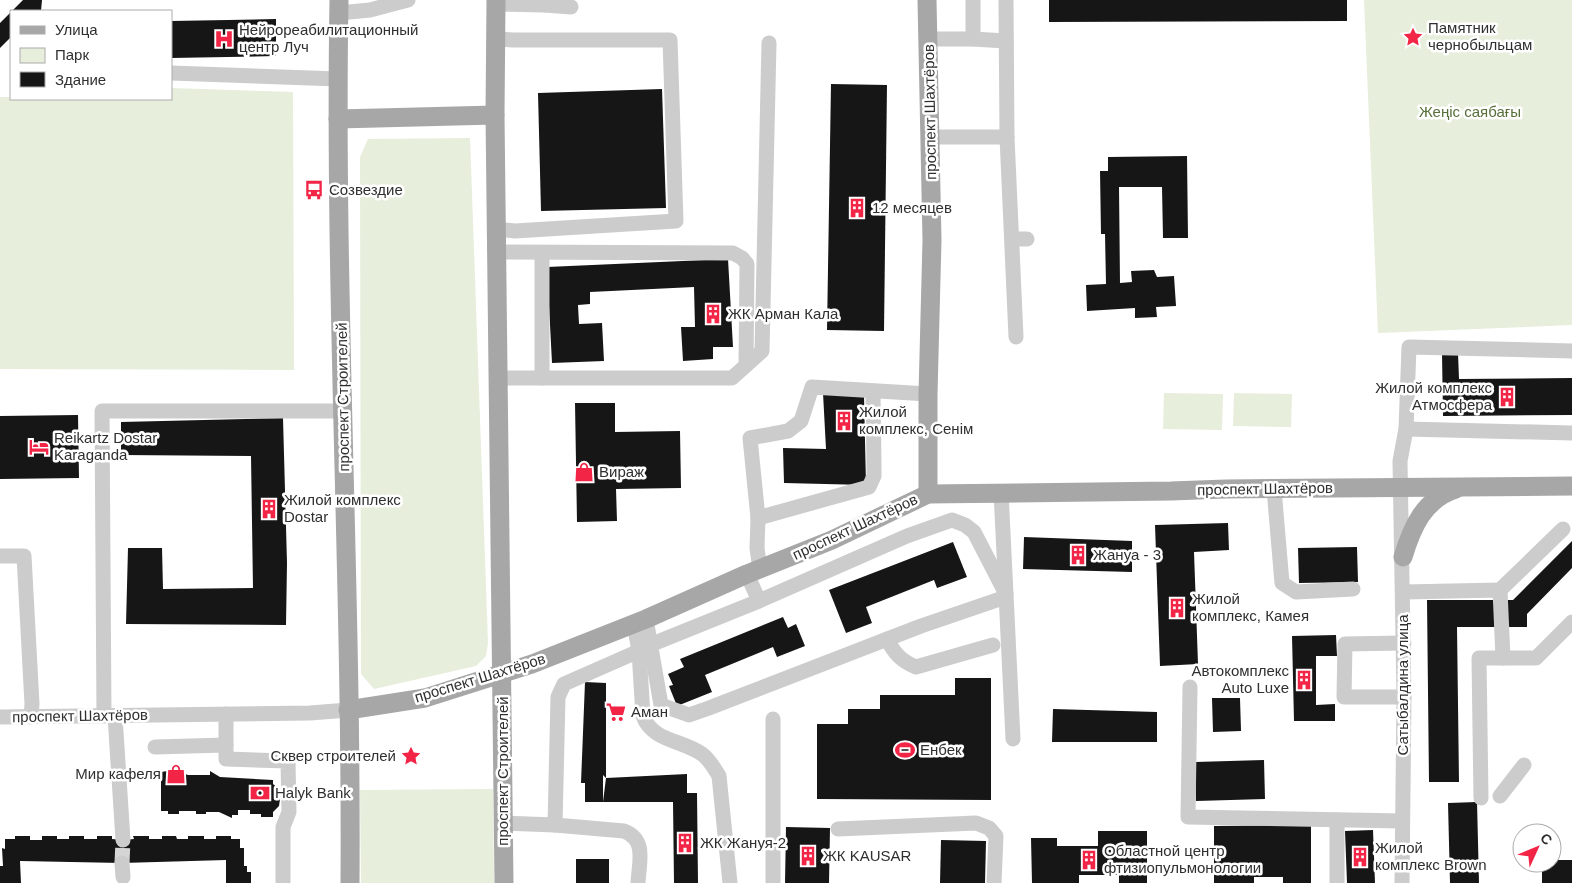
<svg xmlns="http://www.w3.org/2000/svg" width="1572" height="883" font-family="Arial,sans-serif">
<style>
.green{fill:#e7eedc}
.building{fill:#161616}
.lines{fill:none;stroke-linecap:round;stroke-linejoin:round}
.minor-tunnel{stroke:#d5d5d5;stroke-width:15;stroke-dasharray:15 8;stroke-linecap:butt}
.minor{stroke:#ccc;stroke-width:15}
.major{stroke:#a7a7a7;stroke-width:19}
.labels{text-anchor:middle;stroke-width:5;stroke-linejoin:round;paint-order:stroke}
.poi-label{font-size:15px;fill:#2f2f2f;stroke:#fff;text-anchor:start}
.street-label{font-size:15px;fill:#2f2f2f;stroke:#fff}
.park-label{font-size:15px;fill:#576f39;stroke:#fff}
</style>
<rect width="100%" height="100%" fill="#fff"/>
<g class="green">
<path d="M1364 0H1572V325L1378 333Z"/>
<path d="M171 88 293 92 294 370 0 369V97H11V99H171Z"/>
<path d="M470 138 488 643 486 656 476 666 374 689 361 674 360 157 368 139Z"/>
<path d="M1164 393 1223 394 1222 430 1163 429Z"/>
<path d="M1234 393 1292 394 1291 427 1233 426Z"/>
<path d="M493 789 494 883H361L360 790Z"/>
</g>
<g class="building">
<path d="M23 0H42L41 11H12Z"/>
<path d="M1049 0H1347V21L1049 22Z"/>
<path d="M11 12V37L0 48V23Z"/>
<path d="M276 19V56L171 58V21Z"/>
<path d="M831 84 887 85 884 331 827 330Z"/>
<path d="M662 89 666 208 541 211 538 93Z"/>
<path d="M1187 156 1188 238H1163L1162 187H1119L1120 283 1132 282 1131 271 1154 270 1157 277 1174 276 1176 306 1156 307 1157 317 1135 318V308L1087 311 1086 285 1106 284 1105 234H1101L1100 171H1108V157Z"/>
<path d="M728 259 733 347H713V359L683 361 681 327H695L694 287 590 292V304L578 305 579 324 602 323 604 361 552 363 547 267Z"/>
<path d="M1442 353H1458L1459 379 1572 378V415L1443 416Z"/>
<path d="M823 393 864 395 866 485 784 483 783 448 826 449Z"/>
<path d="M575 403H615V432L680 431 681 488 616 489 617 521 577 522Z"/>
<path d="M78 415 79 478 0 479V416Z"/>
<path d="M283 418 287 563 286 625 126 624 128 548H162L163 589 253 588 251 456 121 455V422Z"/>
<path d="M1228 523 1229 550 1194 552 1198 664 1160 666 1155 525Z"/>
<path d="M1024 537 1132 541V572L1023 569Z"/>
<path d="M1572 541V568L1527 614V627H1457L1459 782H1429L1427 600H1513Z"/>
<path d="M953 542 967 577 937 588 934 580 866 607 872 623 846 633 829 590Z"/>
<path d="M1357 547 1358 582 1299 583 1298 548Z"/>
<path d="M783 617 788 628 796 624 805 646 777 657 773 647 705 675 712 692 677 706 669 686 673 685 668 674 684 667 680 659Z"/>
<path d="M1336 635 1337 656H1316V705L1335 704V721H1294L1292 636Z"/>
<path d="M955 678H991V800L817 799V724H848V709H880V695H955Z"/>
<path d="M585 682 606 683V778L603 775V802H585V783H581Z"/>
<path d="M1212 698H1240L1241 731 1213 732Z"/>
<path d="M1053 709 1157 712V742H1052Z"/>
<path d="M1264 760 1265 799 1196 801 1195 762Z"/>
<path d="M174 770 188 775H210V771L220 777 273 780V784L279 789 280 799 279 806 273 812V817H261V814H250V810H238V815H232V818L219 812H206V814H196V811H179V814H168V811H161V772Z"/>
<path d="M687 774V793H697L698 883H674L673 802H603L606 778Z"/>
<path d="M1477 802 1479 883H1450L1448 803Z"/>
<path d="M1311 825V883H1283V877H1254V883H1214V826Z"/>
<path d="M786 827 830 828 829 883H785Z"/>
<path d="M1373 830 1375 883H1347L1345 831Z"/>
<path d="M1098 831H1147V883H1119V875H1079V883H1032L1031 838H1057V846H1098Z"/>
<path d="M15 836H30V840H42V836H57V839H69V836H84V839H97V836H112V839L123 840 134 839 133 836H149V839H162V836H176L177 839H188V836H204V839H216V836H231V839H240V848H244V866H247V872H251V883H226V860L122 863 20 861 21 883H0V866H3L2 848 5 849V839H15Z"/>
<path d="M941 840 986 841 985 883H940Z"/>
<rect x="576" y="859" width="33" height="24"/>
<path d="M1552 860H1572V883H1542V863H1552Z"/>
</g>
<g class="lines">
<path class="minor-tunnel" d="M122 863 123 840"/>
<g class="minor">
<path d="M973 0V39"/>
<path d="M1006 0 1007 137 1016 337"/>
<path d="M496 4 545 5V0"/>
<path d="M545 5 571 7"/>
<path d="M339 13 370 10 408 0"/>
<path d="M496 39 514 40H670L676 221 515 231 497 229"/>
<path d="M929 39H973L1006 41"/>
<path d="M171 73 338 79"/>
<path d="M930 137H1007"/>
<path d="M1012 239H1027"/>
<path d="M497 252 733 253 742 258 747 264 746 365"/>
<path d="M542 253V378"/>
<path d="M499 378H732L762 351 769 43"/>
<path d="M1406 429 1572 433"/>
<path d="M1274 489 1282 583 1296 592 1353 589"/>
<path d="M758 518 869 487 874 476V467L873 391"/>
<path d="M0 556H24L32 704 31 717"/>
<path d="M760 570 757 548 758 518 750 438 788 431 801 421 812 387 928 394"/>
<path d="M747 574 759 601"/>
<path d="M1500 590 1563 529"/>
<path d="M1403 592 1500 590 1503 658"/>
<path d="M646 619 661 705 689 715 709 708 921 626 1000 599 1006 594 1001 492"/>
<path d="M634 624 639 651 643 716C652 741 682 740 702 754 710 760 714 768 719 776L730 883"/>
<path d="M887 639C894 653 901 661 916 667L993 645"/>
<path d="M1404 643 1345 644 1344 697H1404"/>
<path d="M650 645 759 601 907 536 952 520 965 525 974 532 1006 594 1013 739"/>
<path d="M1190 687 1188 817 1402 821"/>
<path d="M226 714V759L288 761 289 812 283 827V883"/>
<path d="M104 716 102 411H343"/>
<path d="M115 716 123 840"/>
<path d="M0 717 310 713 348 710"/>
<path d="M155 747 226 745"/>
<path d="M1500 796 1524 765"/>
<path d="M1481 798 1479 658H1536L1572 622"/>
<path d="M1337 820V883"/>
<path d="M503 823 555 825"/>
<path d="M838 829 976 823 989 828 996 836 994 883"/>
<path d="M122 863 123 877"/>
<path d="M638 883C639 862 647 840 624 831L555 825 558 697 564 684 639 651"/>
<path d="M773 883V719"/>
<path d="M1402 883 1404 697 1400 461 1406 429 1409 347 1572 351"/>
</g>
<g class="major">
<path d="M339 0C334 294 352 589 350 883"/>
<path d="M496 0 495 115 504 883"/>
<path d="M927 0 932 240 928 394V494"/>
<path d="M338 119 495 115"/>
<path d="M1403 557C1412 527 1424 499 1456 489"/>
<path d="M348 710 425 698 532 664 646 619 747 574 832 540 928 494 1171 491 1226 489 1572 486"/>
</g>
</g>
<defs>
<symbol id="sight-bare" viewBox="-9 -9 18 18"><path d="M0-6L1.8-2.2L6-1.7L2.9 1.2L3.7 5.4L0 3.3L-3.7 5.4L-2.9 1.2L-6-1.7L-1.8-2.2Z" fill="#f32546" stroke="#fff" stroke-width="2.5" paint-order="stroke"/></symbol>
<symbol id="hospital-bare" viewBox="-9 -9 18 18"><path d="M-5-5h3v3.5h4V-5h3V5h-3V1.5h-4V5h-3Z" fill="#f32546" stroke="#fff" stroke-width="2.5" paint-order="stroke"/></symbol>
<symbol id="bus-bare" viewBox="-9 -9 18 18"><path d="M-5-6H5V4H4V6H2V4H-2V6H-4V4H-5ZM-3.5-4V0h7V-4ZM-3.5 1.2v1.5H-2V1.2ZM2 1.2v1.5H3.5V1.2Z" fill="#f32546" stroke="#fff" stroke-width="2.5" paint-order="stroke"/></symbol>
<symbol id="building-bare" viewBox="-9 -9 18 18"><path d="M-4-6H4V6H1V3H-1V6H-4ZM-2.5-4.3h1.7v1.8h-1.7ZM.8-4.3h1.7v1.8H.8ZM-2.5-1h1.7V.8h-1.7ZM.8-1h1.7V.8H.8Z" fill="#f32546" stroke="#fff" stroke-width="2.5" paint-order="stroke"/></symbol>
<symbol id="hotel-bare" viewBox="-9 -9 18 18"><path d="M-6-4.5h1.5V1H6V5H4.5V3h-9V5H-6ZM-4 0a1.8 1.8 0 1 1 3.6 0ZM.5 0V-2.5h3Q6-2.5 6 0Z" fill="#f32546" stroke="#fff" stroke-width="2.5" paint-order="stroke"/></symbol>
<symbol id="shop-bare" viewBox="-9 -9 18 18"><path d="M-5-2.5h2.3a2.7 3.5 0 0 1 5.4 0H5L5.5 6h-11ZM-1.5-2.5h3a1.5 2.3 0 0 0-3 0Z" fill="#f32546" stroke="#fff" stroke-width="2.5" paint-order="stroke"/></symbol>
<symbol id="supermarket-bare" viewBox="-9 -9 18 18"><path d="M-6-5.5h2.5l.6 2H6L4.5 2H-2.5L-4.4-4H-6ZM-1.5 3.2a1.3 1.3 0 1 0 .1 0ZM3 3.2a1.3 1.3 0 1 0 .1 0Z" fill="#f32546" stroke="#fff" stroke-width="2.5" paint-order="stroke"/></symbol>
<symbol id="stadium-bare" viewBox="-9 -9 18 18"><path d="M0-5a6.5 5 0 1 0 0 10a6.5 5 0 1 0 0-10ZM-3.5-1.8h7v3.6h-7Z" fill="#f32546" stroke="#fff" stroke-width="2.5" paint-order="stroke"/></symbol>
<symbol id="bank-bare" viewBox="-9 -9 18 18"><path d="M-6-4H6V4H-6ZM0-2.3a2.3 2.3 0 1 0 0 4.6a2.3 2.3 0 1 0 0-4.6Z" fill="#f32546" stroke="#fff" stroke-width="2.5" paint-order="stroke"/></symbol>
</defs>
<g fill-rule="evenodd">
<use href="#sight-bare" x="1399" y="23" width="28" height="28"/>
<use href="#hospital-bare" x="210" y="25" width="28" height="28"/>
<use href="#bus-bare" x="300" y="176" width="28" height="28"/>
<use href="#building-bare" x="843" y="194" width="28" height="28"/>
<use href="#building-bare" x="699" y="300" width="28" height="28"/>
<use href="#building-bare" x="1493" y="383" width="28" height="28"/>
<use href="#building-bare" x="830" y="407" width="28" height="28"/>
<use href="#hotel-bare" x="25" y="433" width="28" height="28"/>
<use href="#shop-bare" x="570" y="458" width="28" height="28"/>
<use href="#building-bare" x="255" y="495" width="28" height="28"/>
<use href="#building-bare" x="1064" y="541" width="28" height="28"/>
<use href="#building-bare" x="1163" y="594" width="28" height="28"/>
<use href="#building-bare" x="1290" y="666" width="28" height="28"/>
<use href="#supermarket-bare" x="602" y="698" width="28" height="28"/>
<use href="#stadium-bare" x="891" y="736" width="28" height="28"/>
<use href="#sight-bare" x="397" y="742" width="28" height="28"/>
<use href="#shop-bare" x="162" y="760" width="28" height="28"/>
<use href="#bank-bare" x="246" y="779" width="28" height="28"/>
<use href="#building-bare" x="671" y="829" width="28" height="28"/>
<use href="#building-bare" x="794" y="842" width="28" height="28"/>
<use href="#building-bare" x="1346" y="843" width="28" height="28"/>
<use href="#building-bare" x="1075" y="846" width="28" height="28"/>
</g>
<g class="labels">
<g class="poi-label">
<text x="1428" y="33">Памятник<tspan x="1428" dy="17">чернобыльцам</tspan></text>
<text x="239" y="35">Нейрореабилитационный<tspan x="239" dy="17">центр Луч</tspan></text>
<text x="329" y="195">Созвездие</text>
<text x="872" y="213">12 месяцев</text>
<text x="728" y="319">ЖК Арман Кала</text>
<text x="1492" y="393" text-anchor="end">Жилой комплекс<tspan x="1492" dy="17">Атмосфера</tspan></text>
<text x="859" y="417">Жилой<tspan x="859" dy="17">комплекс, Сенiм</tspan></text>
<text x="54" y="443">Reikartz Dostar<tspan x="54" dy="17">Karaganda</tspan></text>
<text x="599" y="477">Вираж</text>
<text x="284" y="505">Жилой комплекс<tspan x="284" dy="17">Dostar</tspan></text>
<text x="1093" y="560">Жануа - 3</text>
<text x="1192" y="604">Жилой<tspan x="1192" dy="17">комплекс, Камея</tspan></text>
<text x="1289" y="676" text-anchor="end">Автокомплекс<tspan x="1289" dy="17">Auto Luxe</tspan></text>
<text x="631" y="717">Аман</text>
<text x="920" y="755">Енбек</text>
<text x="396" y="761" text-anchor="end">Сквер строителей</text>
<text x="161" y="779" text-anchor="end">Мир кафеля</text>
<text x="275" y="798">Halyk Bank</text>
<text x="700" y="848">ЖК Жануя-2</text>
<text x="1375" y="853">Жилой<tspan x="1375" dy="17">комплекс Brown</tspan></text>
<text x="1104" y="856">Областной центр<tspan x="1104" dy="17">фтизиопульмонологии</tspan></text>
<text x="823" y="861">ЖК KAUSAR</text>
</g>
<g class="street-label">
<text transform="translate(930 112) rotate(-91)" y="5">проспект Шахтёров</text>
<text transform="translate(343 397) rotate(-91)" y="5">проспект Строителей</text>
<text transform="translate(1265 489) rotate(-1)" y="5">проспект Шахтёров</text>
<text transform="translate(855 527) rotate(-25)" y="5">проспект Шахтёров</text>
<text transform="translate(480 678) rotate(-17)" y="5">проспект Шахтёров</text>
<text transform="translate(1403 685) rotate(-90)" y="5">Сатыбалдина улица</text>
<text transform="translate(80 716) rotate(-1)" y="5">проспект Шахтёров</text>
<text transform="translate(503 771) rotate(-90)" y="5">проспект Строителей</text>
</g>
<g class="park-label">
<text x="1470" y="117">Жеңіс саябағы</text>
</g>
</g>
<rect x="10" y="10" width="162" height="90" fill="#ffffff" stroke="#acacac"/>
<rect x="20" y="26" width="25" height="8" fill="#a7a7a7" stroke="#acacac"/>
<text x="55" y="35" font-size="15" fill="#2f2f2f">Улица</text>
<rect x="20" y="48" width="25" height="15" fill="#e7eedc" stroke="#acacac"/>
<text x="55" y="60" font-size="15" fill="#2f2f2f">Парк</text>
<rect x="20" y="72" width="25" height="15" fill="#161616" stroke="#acacac"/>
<text x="55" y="85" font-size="15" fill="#2f2f2f">Здание</text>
<g transform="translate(1537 848) rotate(46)"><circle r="24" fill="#ffffff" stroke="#acacac"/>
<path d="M0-4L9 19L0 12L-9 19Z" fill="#f32546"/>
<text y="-8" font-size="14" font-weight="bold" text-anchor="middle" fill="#2f2f2f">С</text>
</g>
</svg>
